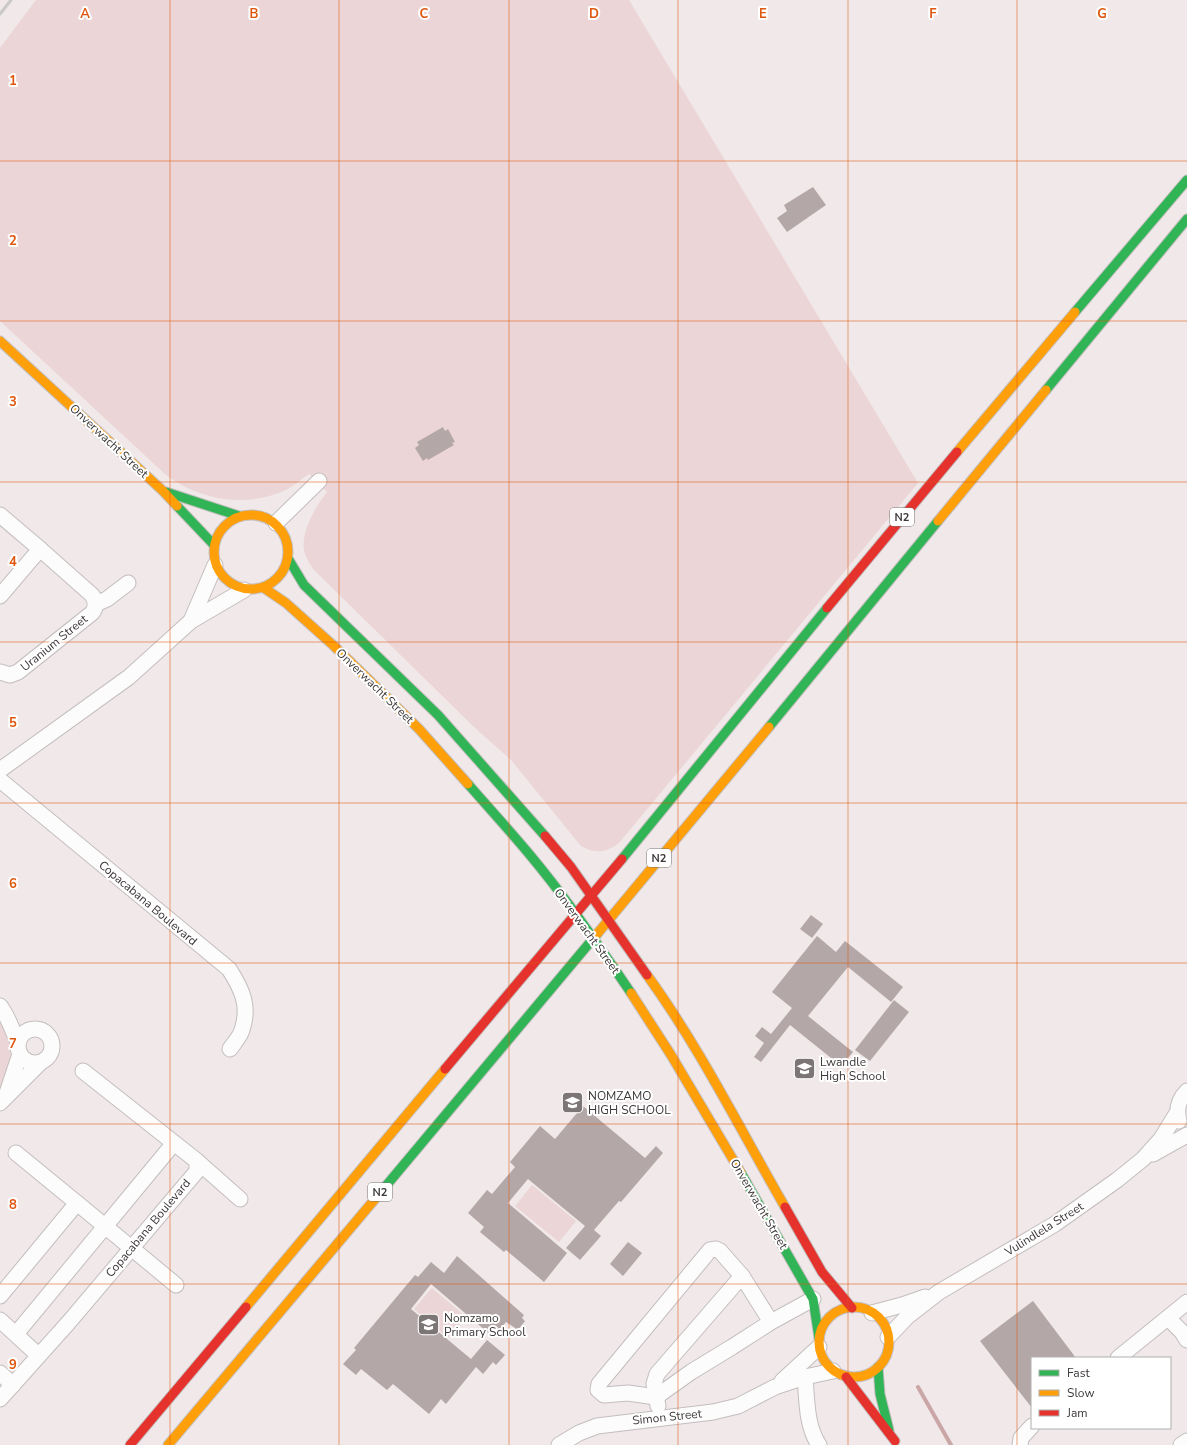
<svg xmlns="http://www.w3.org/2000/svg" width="1187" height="1445" font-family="'Nunito Sans',sans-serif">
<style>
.green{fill:#ecd5d6}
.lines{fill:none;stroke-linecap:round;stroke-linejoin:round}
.stream{stroke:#caa6a7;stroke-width:4}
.building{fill:#b4a7a8}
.street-casing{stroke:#c4bebe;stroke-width:17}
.fast-casing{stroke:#c4bebe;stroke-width:11}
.slow-casing{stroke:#c4bebe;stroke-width:11}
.jam-casing{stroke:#c4bebe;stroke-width:11}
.street{stroke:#fdfcfc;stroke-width:15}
.fast{stroke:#30b455;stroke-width:9}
.slow{stroke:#ff9f0a;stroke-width:9}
.jam{stroke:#e5322d;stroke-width:9}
.rail{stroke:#cac8c8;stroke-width:3}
.grid{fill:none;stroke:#df570e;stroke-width:1;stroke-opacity:0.55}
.labels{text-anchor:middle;stroke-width:4;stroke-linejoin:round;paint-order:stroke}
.shield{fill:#fff;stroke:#777474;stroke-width:1}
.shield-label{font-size:11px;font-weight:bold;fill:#3d3838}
.street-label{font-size:12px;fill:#3d3838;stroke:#fff}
.poi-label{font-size:12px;fill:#3d3838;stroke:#fff;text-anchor:start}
.grid-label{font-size:13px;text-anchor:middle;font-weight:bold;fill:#df570e;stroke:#fff;stroke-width:4;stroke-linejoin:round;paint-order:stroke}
</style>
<rect width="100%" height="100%" fill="#f0e8e9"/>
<g class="green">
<path d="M36 0H629L918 483 619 843C606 853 595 854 581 846L511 760 475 728 314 570C310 564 305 557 304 550 301 531 316 506 327 492L309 474C301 479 294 486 286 490 246 508 201 501 166 475L0 321V48Z"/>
<path d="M0 1019C16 1050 12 1061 0 1092Z"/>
<path d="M532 1185 576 1221 559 1242 515 1206Z"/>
<path d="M432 1288 466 1317 448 1338 414 1309Z"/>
</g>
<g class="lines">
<path class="stream" d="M918 1387 951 1445"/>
</g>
<g class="building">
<path d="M813 187 826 205 787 232 777 218 787 211 784 205Z"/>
<path d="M443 427 445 431 448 429 455 442 452 443 454 445 428 460 427 458 423 461 415 448 419 445 417 442Z"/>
<path d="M811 915 823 924 812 938 800 929Z"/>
<path d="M817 936 836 952 845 941 903 987 891 1002 848 967 808 1016 853 1052 841 1066 790 1025 761 1062 754 1057 764 1043 755 1036 762 1027 771 1034 792 1008 772 992Z"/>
<path d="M894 1000 909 1012 870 1061 855 1050Z"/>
<path d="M583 1106 645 1158 656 1146 663 1153 621 1202 619 1201 594 1230 601 1236 580 1260 566 1248 585 1226 528 1179 508 1203 567 1253 544 1282 506 1250 504 1252 480 1232 484 1227 468 1213 487 1190 492 1194 515 1167 510 1162 540 1126 555 1139Z"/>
<path d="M628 1242 642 1253 623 1276 610 1264Z"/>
<path d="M457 1256 524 1315 522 1318 525 1321 518 1330 506 1322 493 1337 431 1284 411 1309 471 1359 487 1340 505 1355 496 1365 493 1362 483 1374 476 1367 446 1404 441 1399 429 1414 393 1384 387 1390 361 1369 356 1375 343 1364 356 1350 354 1348 415 1275 418 1277 431 1262 444 1273Z"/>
<path d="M1033 1301 1076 1358H1032V1408L980 1341Z"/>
</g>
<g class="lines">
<defs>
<g id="street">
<path d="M0 515 40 549 0 596"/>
<path d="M276 523 319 481"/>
<path d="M96 604 107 599 128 583"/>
<path d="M191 621 215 565"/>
<path d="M0 672 10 675 18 672 92 613C97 607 96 601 92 595L40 549"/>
<path d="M0 770 129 677 191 621 244 590"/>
<path d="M0 780 229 969C242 989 250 1006 242 1030 240 1037 234 1043 230 1049"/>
<path d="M0 1006C8 1016 12 1030 18 1042"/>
<circle cx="35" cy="1046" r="17"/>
<path d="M7 1093 20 1054"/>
<path d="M0 1103 40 1063"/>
<path d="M1179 1121C1176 1109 1178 1100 1187 1091"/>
<path d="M16 1153 77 1203"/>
<path d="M1153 1154 1187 1135"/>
<path d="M197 1161 240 1199"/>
<path d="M0 1296 77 1203 176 1285"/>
<path d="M872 1313 902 1305 925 1297"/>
<path d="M1168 1318 1182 1332 1187 1340"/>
<path d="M0 1320 38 1355"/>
<path d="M771 1322 742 1276 720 1251 716 1249 710 1250 599 1384 598 1390 604 1395 628 1393 656 1397 691 1372 732 1347 771 1322 813 1299"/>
<path d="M16 1334 174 1143"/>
<path d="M888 1337 908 1316 939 1292 1055 1224 1117 1180 1143 1159 1161 1139 1177 1113"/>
<path d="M1118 1358 1187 1302"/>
<path d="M0 1373 13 1385"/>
<path d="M805 1377C807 1399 806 1426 819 1445"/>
<path d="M782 1381 819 1347"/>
<path d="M0 1399 69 1322 197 1171V1161L83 1071"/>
<path d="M658 1406 654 1384 657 1374 742 1276"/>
<path d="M559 1445 579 1433 597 1426 713 1412 738 1406 775 1387 805 1377 833 1371"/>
<path d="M1020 1445 1021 1438 1032 1426"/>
<path d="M1181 1445 1187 1441"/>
</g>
<g id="fast">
<path d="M1075 312 1187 180"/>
<path d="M1046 390 1187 219"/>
<path d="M166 492 239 516"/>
<path d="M177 506 214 545"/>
<path d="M289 560 304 585 438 715 545 836"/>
<path d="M769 727 938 521"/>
<path d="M468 784C489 808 510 831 530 855 566 898 600 947 631 993"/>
<path d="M622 859 827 608"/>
<path d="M741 1173 813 1299 819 1338"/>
<path d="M380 1193 597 934"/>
<path d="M878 1367 880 1394 889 1430"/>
</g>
<g id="slow">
<path d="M0 341 163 491 177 506"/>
<path d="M957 452 1075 312"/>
<circle cx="251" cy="552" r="37"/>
<path d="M938 521 1046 390"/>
<path d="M264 588 286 603 334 646 419 729 468 784"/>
<path d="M597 934 769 727"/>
<path d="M647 975C700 1048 740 1129 785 1207"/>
<path d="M631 993 671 1055 741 1173"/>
<path d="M246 1307 445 1069"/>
<circle cx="854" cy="1342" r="35"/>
<path d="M168 1445 380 1193"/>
</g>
<g id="jam">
<path d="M827 608 957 452"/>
<path d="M545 836 571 867 647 975"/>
<path d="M445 1069 622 859"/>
<path d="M785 1207 822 1272 852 1308"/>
<path d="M846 1377 895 1441"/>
<path d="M130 1445 246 1307"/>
</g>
</defs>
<use href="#street" class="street-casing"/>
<use href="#fast" class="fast-casing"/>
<use href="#slow" class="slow-casing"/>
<use href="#jam" class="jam-casing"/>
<use href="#street" class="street"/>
<use href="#fast" class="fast"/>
<use href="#slow" class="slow"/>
<use href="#jam" class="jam"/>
<path class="rail" d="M0 14 11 0"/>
</g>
<path class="grid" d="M170 0V1445M339 0V1445M509 0V1445M678 0V1445M848 0V1445M1017 0V1445M0 161H1187M0 321H1187M0 482H1187M0 642H1187M0 803H1187M0 963H1187M0 1124H1187M0 1284H1187"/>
<defs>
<symbol id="school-square" viewBox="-11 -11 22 22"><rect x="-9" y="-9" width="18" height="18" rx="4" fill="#7c7676" stroke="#fff"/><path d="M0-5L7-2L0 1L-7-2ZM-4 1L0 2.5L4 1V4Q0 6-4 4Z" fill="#fff"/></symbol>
</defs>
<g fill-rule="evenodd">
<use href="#school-square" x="792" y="1056" width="25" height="25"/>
<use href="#school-square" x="560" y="1090" width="25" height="25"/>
<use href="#school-square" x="416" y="1312" width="25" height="25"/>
</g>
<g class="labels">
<g class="shield">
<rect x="890" y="508" width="24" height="18" rx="3"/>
<rect x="647" y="849" width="24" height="18" rx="3"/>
<rect x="368" y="1183" width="24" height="18" rx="3"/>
</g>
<g class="shield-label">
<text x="902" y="521">N2</text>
<text x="659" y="862">N2</text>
<text x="380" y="1196">N2</text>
</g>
<g class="street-label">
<text transform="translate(109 441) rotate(43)" y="4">Onverwacht Street</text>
<text transform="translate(54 643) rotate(-39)" y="4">Uranium Street</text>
<text transform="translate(375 686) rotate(44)" y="4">Onverwacht Street</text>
<text transform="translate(148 903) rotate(40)" y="4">Copacabana Boulevard</text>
<text transform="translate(587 931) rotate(54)" y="4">Onverwacht Street</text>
<text transform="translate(759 1204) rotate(60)" y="4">Onverwacht Street</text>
<text transform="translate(148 1228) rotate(-50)" y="4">Copacabana Boulevard</text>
<text transform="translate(1044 1229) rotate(-32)" y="4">Vulindlela Street</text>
<text transform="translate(667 1417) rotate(-6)" y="4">Simon Street</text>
</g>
<g class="poi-label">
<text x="820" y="1066">Lwandle<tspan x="820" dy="14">High School</tspan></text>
<text x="588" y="1100">NOMZAMO<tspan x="588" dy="14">HIGH SCHOOL</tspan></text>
<text x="444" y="1322">Nomzamo<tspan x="444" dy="14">Primary School</tspan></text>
</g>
</g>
<g class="grid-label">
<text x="85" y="18">A</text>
<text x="254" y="18">B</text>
<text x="424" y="18">C</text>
<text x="594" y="18">D</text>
<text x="763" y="18">E</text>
<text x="933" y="18">F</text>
<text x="1102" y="18">G</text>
<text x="13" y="85">1</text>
<text x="13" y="245">2</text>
<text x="13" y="406">3</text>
<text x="13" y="566">4</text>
<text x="13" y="727">5</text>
<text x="13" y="888">6</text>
<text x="13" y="1048">7</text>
<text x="13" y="1209">8</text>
<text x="13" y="1369">9</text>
</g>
<rect x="1031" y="1357" width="140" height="72" fill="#ffffff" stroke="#b1afaf"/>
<rect x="1039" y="1370" width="20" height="6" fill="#30b455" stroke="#b1afaf"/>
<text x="1067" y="1377" font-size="12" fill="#3d3838">Fast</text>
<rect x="1039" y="1390" width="20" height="6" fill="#ff9f0a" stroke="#b1afaf"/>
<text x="1067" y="1397" font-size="12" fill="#3d3838">Slow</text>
<rect x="1039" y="1410" width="20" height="6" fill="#e5322d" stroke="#b1afaf"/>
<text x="1067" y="1417" font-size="12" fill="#3d3838">Jam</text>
</svg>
